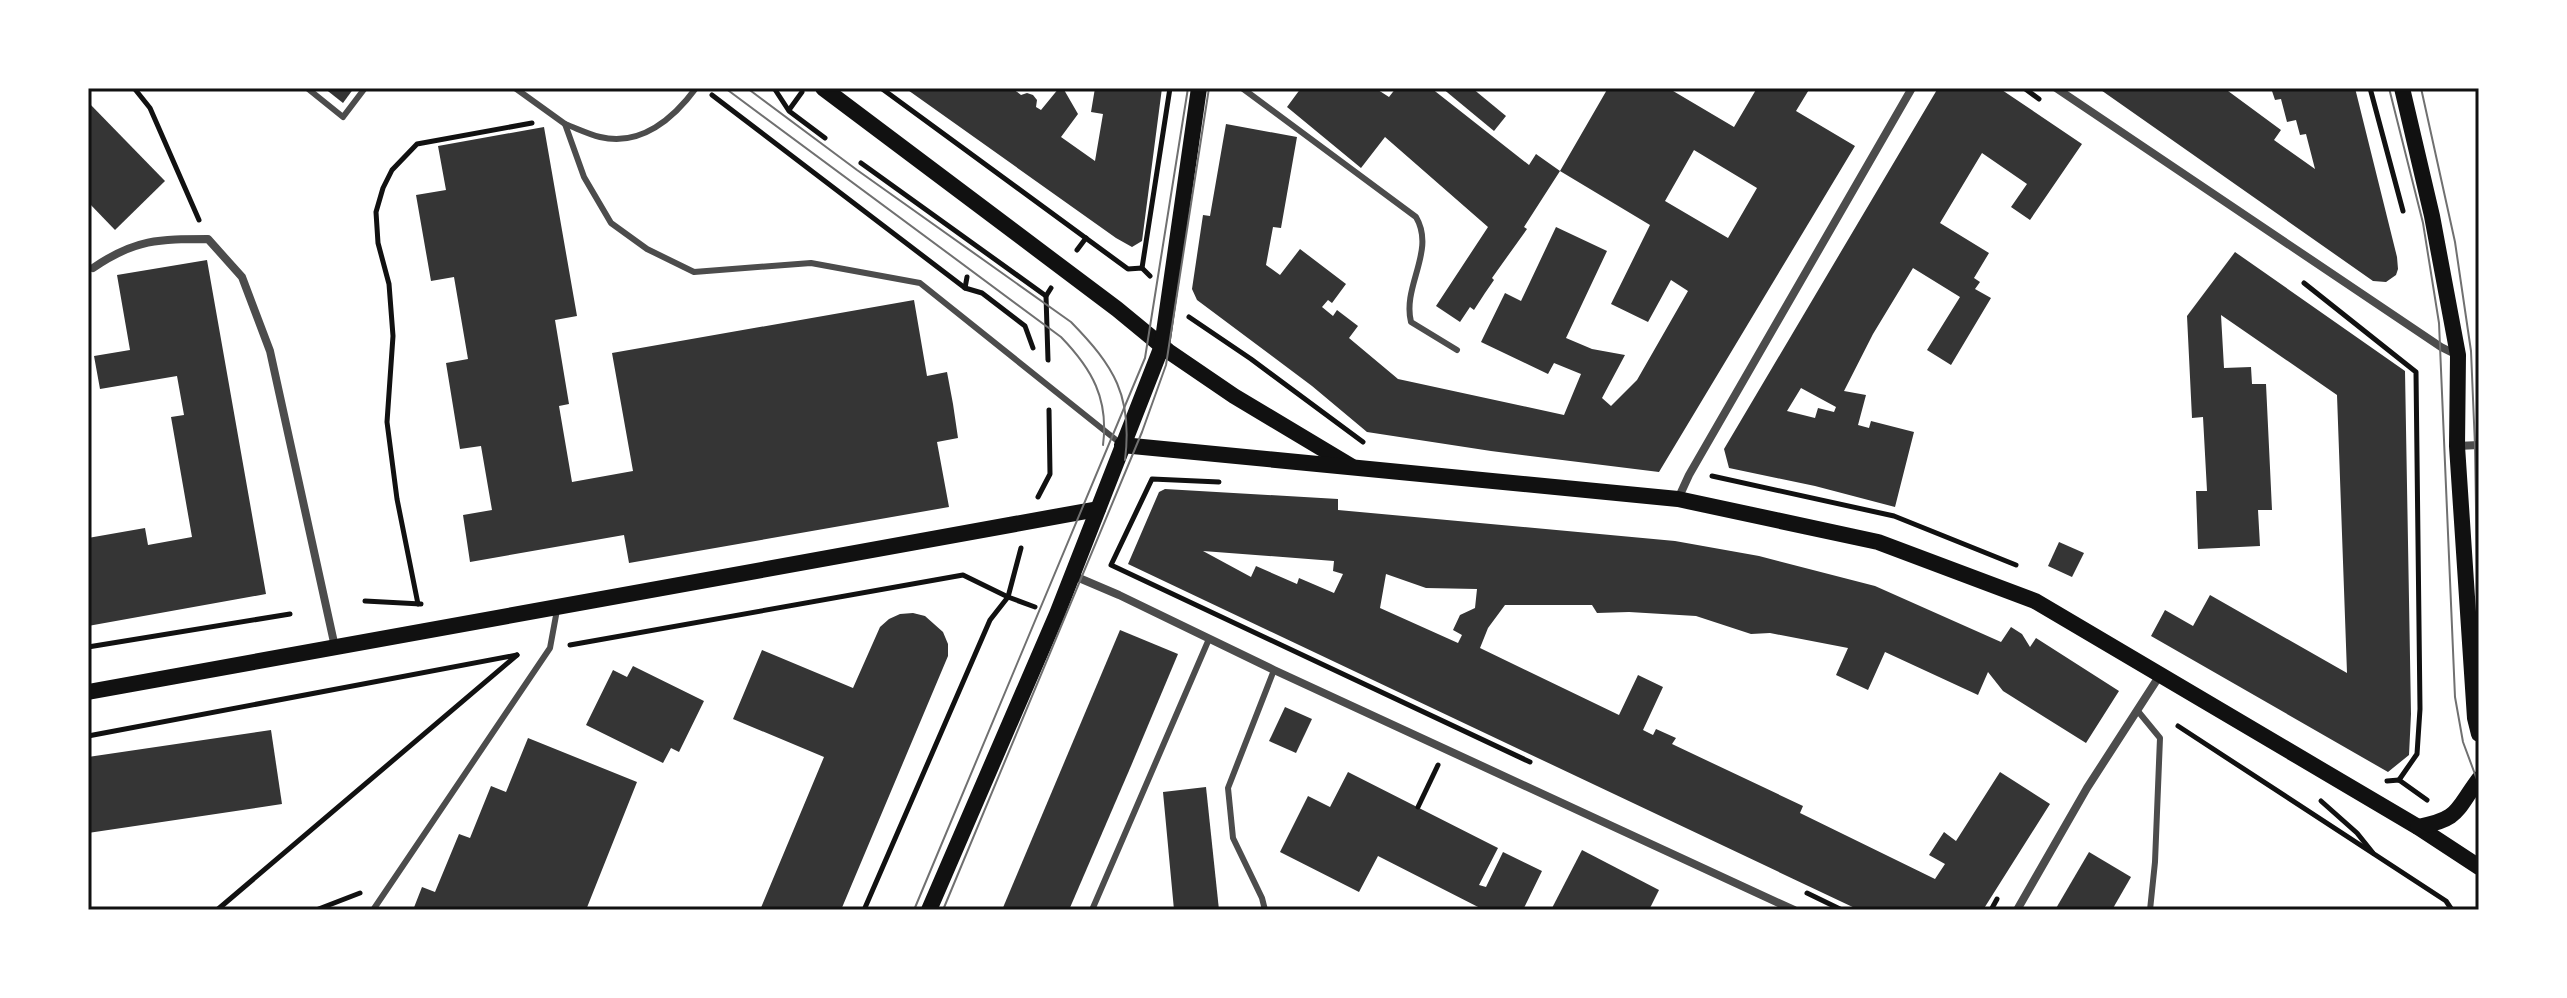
<svg xmlns="http://www.w3.org/2000/svg" width="2567" height="998" font-family="Inter,sans-serif">
<style>
.building{fill:#353535;fill-rule:evenodd}
.lines{fill:none;stroke-linecap:round;stroke-linejoin:round}
.path{stroke:#111;stroke-width:5}
.service{stroke:#4c4c4c;stroke-width:6}
.minor{stroke:#4c4c4c;stroke-width:8}
.secondary{stroke:#111;stroke-width:16}
.tram{stroke:#707070;stroke-width:2}
.neatline{fill:none;stroke:#111;stroke-width:3}
</style>
<rect width="100%" height="100%" fill="#fff"/>
<g class="building">
<path d="M324 88H354L343 103Z"/>
<path d="M905 88H1012L1021 95 1027 93 1033 95 1037 100 1036 107 1041 110 1059 88H1063L1078 114 1061 137 1095 161 1103 114 1091 112 1095 88H1162L1142 241 1132 247 1116 238Z"/>
<path d="M1301 88H1375L1389 97 1396 88H1431L1529 165 1536 154 1560 171 1524 227 1527 229 1492 278 1494 280 1485 293 1474 310 1470 307 1460 322 1436 306 1488 227 1385 137 1361 168 1287 107Z"/>
<path d="M1442 88H1472L1506 116 1494 131Z"/>
<path d="M1608 88H1668L1734 127 1757 88H1810L1796 111 1855 146 1659 472 1491 451 1367 432 1312 386 1197 300 1192 289 1203 215 1210 216 1226 124 1297 137 1281 228 1273 227 1266 265 1280 275 1300 249 1346 284 1332 303 1328 300 1322 307 1333 316 1337 310 1358 326 1349 338 1398 379 1564 415 1581 374 1554 363 1548 374 1481 342 1505 293 1521 301 1556 227 1607 251 1566 338 1592 349 1625 355 1602 398 1611 406 1637 380 1688 291 1671 280 1648 322 1611 304 1650 225 1560 171ZM1694 150 1757 188 1728 238 1665 201Z"/>
<path d="M1938 88H1999L2082 144 2030 220 2011 207 2027 184 1982 153 1940 223 1989 253 1974 278 1980 282 1975 289 1991 298 1951 365 1927 350 1960 297 1913 268 1873 334 1844 391 1866 395 1858 425 1869 428 1871 421 1914 432 1895 507 1815 486 1729 468 1724 449ZM1801 388 1836 407 1834 412 1818 408 1815 418 1787 411Z"/>
<path d="M2098 88H2224L2281 130 2274 140 2315 169 2306 134 2300 135 2296 120 2287 122 2281 99 2275 100 2271 88H2355L2397 257 2398 269 2396 275 2386 282 2373 281Z"/>
<path d="M88 102 165 181 115 230 88 202Z"/>
<path d="M544 127 577 316 555 320 569 404 559 406 572 482 633 471 612 353 914 300 927 376 947 372 953 404 958 438 937 442 949 507 629 563 624 535 470 562 463 515 492 510 481 446 460 449 446 363 468 359 454 277 431 281 416 195 446 190 438 146Z"/>
<path d="M2235 252 2405 371 2411 714 2409 755 2388 772 2151 636 2165 610 2193 626 2210 595 2347 673 2337 395 2221 315 2224 368 2251 367 2252 384H2266L2272 510H2258L2260 546 2198 549 2196 491H2207L2203 417 2192 418 2187 316Z"/>
<path d="M207 260 266 594 88 626V538L145 528 148 545 192 537 171 417 184 415 177 376 100 389 94 356 130 350 117 275Z"/>
<path d="M1165 489 1338 499V510L1675 541 1759 556 1875 586 2001 642 2011 627 2022 634 2030 647 2036 638 2119 691 2086 743 2003 691 1988 672 1978 695 1885 652 1868 690 1836 675 1848 648 1770 633 1751 634 1696 616 1629 612 1597 613 1592 605H1505L1488 628 1480 648 1619 715 1638 675 1663 687 1643 730 1653 735 1656 729 1676 738 1672 744 1803 806 1800 813 1935 879 1945 864 1929 855 1944 832 1956 841 2000 772 2050 804 1983 910H1859L1128 564 1159 492ZM1203 551 1334 561 1333 571 1343 574 1334 593 1299 578 1297 584 1256 566 1251 577ZM1386 574 1426 588 1477 589 1475 608 1460 615 1453 630 1462 635 1458 643 1380 608Z"/>
<path d="M2059 542 2084 553 2072 577 2048 566Z"/>
<path d="M913 613 925 616 943 632 948 644V656L841 910H760L824 757 733 719 762 650 853 688 880 627 889 619 900 614Z"/>
<path d="M1120 630 1178 654 1131 766 1069 910H1002Z"/>
<path d="M633 666 704 701 679 752 671 748 663 763 586 725 613 670 627 677Z"/>
<path d="M1285 707 1312 719 1296 753 1269 741Z"/>
<path d="M271 730 282 804 88 833V757Z"/>
<path d="M528 738 637 782 586 910H413L422 887 435 892 459 834 470 838 491 786 506 792Z"/>
<path d="M1348 772 1498 848 1479 885 1486 887 1503 852 1542 871 1523 910H1484L1378 856 1359 892 1280 852 1308 796 1330 807Z"/>
<path d="M1206 787 1219 910H1174L1163 792Z"/>
<path d="M1582 850 1659 890 1649 910H1551Z"/>
<path d="M2089 852 2131 877 2112 910H2055Z"/>
</g>
<g class="lines">
<g class="path">
<path d="M134 88 150 108 199 220"/>
<path d="M774 88 789 111 825 138"/>
<path d="M881 88 1128 269 1142 268 1150 276"/>
<path d="M2024 88 2039 99"/>
<path d="M2370 88 2403 211"/>
<path d="M712 95 965 288 982 293 1025 326 1033 348"/>
<path d="M789 110 802 92"/>
<path d="M861 163 1046 296"/>
<path d="M1077 250 1086 238"/>
<path d="M1142 268 1170 88"/>
<path d="M2304 283 2416 372 2420 709 2417 754 2399 780"/>
<path d="M965 288 967 277"/>
<path d="M1189 317 1251 359 1363 442"/>
<path d="M1048 360 1046 296 1051 288"/>
<path d="M1712 476 1894 516 2016 565"/>
<path d="M1219 482 1152 479 1111 565 1530 762"/>
<path d="M1038 497 1050 474 1049 410"/>
<path d="M365 601 421 604"/>
<path d="M418 604 397 499 387 422 393 336 389 284 378 243 376 212 383 188 392 170 417 144 532 123"/>
<path d="M570 645 963 575 1008 597 1035 607"/>
<path d="M88 647 290 614"/>
<path d="M2178 726 2446 901 2452 910"/>
<path d="M88 736 517 655"/>
<path d="M2387 781 2399 780 2427 800"/>
<path d="M2321 801 2357 833 2373 853"/>
<path d="M1418 807 1438 765"/>
<path d="M1807 893 1842 910"/>
<path d="M217 910 517 655"/>
<path d="M316 910 360 893"/>
<path d="M864 910 990 620 1008 597 1021 548"/>
<path d="M1991 910 1997 899"/>
</g>
<g class="service">
<path d="M307 88 343 117 365 88"/>
<path d="M515 88 565 124 584 177 611 223 647 249 694 272 811 263 920 283 1120 443"/>
<path d="M1242 88 1416 217C1436 251 1402 286 1411 322L1457 350"/>
<path d="M565 124C576 128 588 134 600 137 641 147 674 118 696 88"/>
<path d="M2137 710 2160 738 2155 862 2150 910"/>
<path d="M373 910 550 648 557 610"/>
<path d="M1092 910 1209 639"/>
<path d="M1265 910 1262 898 1233 838 1228 788 1274 670"/>
</g>
<g class="minor">
<path d="M2056 88 2441 347 2457 355"/>
<path d="M93 268C135 239 159 239 208 239L242 277 270 351 335 647"/>
<path d="M2457 446 2479 445"/>
<path d="M1678 499 1689 475 1912 88"/>
<path d="M1072 575 1119 595 1274 670 1794 910"/>
<path d="M2017 910 2087 788 2160 675"/>
</g>
<g class="secondary">
<path d="M823 88 1117 309 1168 351 1234 396 1351 466"/>
<path d="M2402 88 2432 216 2458 355 2457 446 2475 718 2479 734"/>
<path d="M1122 445 1678 499 1878 542 2035 601 2418 827 2479 867"/>
<path d="M88 692 1098 509"/>
<path d="M2418 827C2460 819 2455 811 2479 779"/>
<path d="M929 910 1057 614 1162 346 1199 88"/>
</g>
<g class="tram">
<path d="M725 88 1061 337C1092 369 1109 399 1103 445"/>
<path d="M747 88 857 170 1071 322C1114 366 1133 396 1125 460"/>
<path d="M2389 88 2423 223 2439 323 2455 697 2463 742 2479 785"/>
<path d="M2421 88 2455 242 2471 351 2475 446 2479 694"/>
<path d="M914 910 1145 358 1188 88"/>
<path d="M943 910 1142 432 1166 365 1209 88"/>
</g>
</g>
<rect width="2567" height="998" fill="none" stroke="#ffffff" stroke-width="180"/>
<rect x="90" y="90" width="2387" height="818" class="neatline"/>
</svg>
